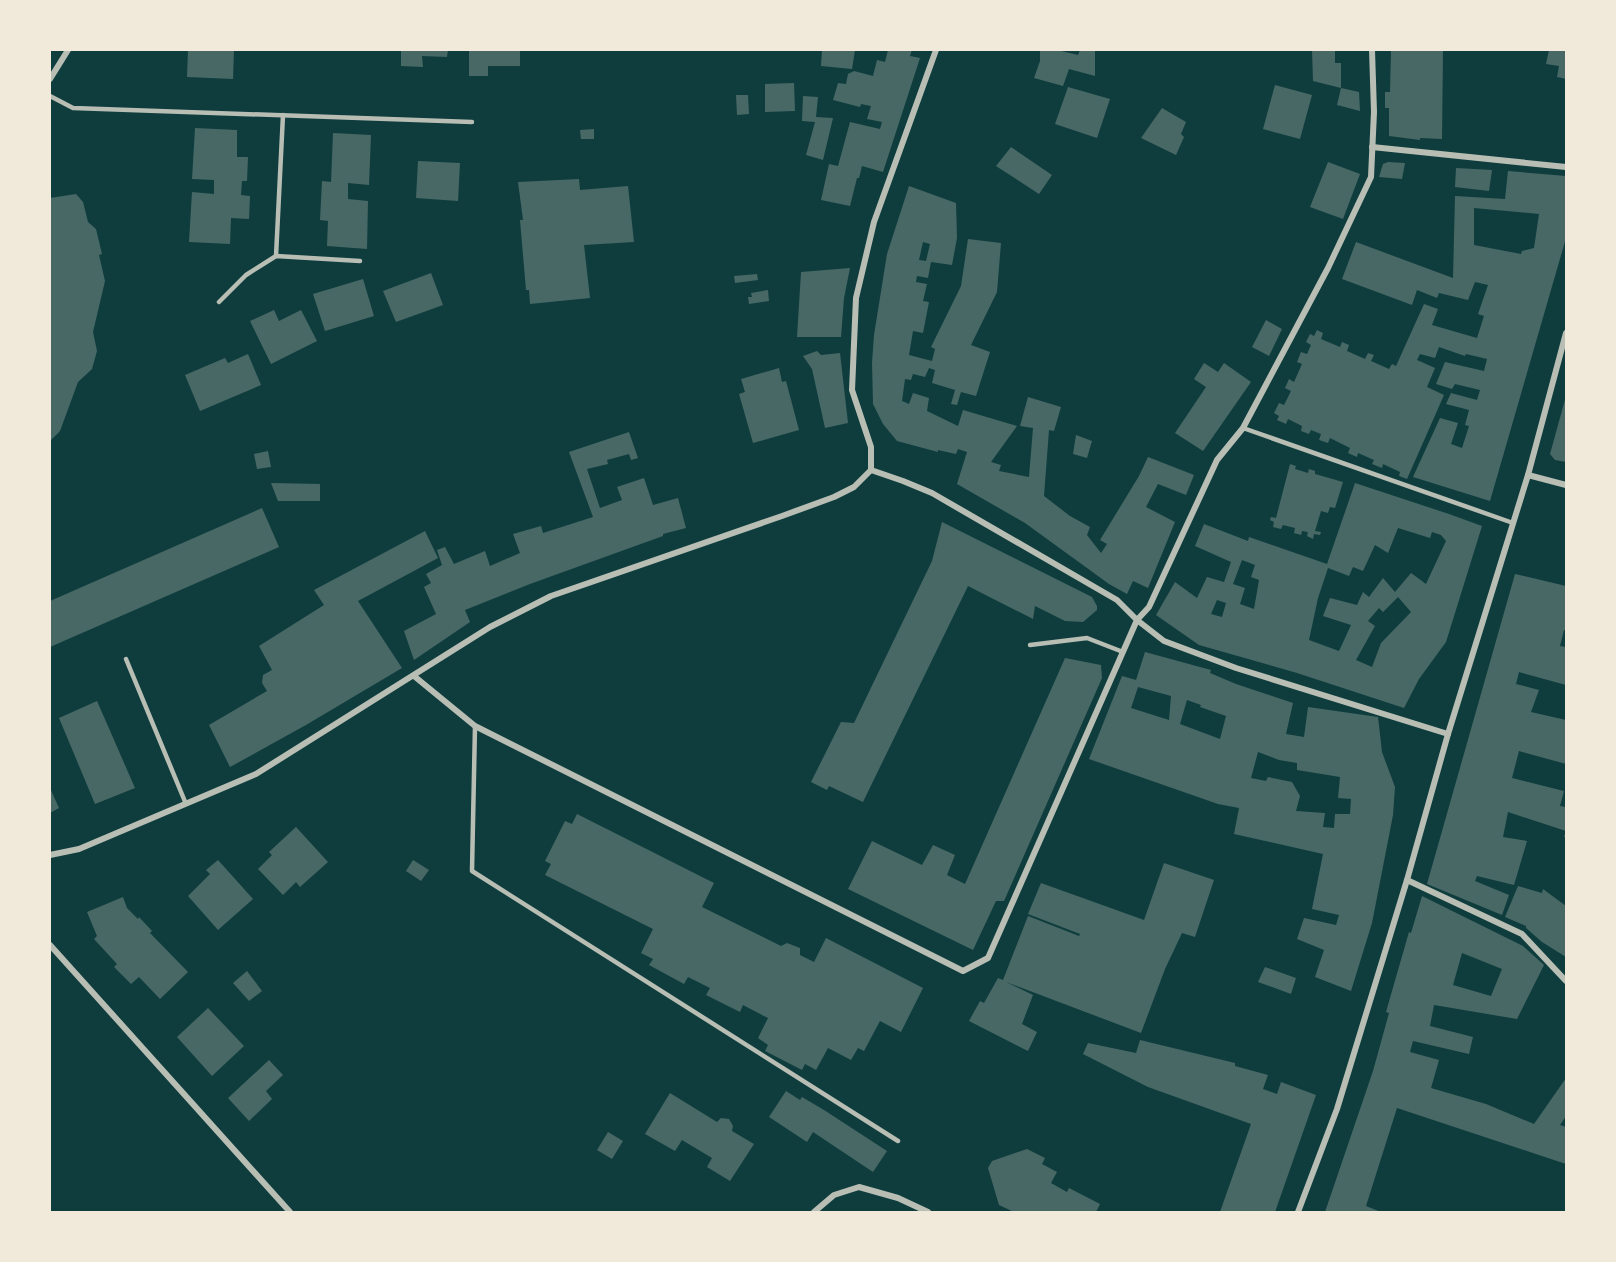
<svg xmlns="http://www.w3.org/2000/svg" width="1616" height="1262" font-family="'PT Sans',sans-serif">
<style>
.building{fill:#486865;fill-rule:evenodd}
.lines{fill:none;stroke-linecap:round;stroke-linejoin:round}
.service{stroke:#b8beb3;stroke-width:4.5}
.minor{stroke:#b8beb3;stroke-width:6}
</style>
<rect width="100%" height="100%" fill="#0f3d3e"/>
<g class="building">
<path d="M188 50H234L233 79 187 77Z"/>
<path d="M401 50H448L447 57 422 56 423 67 401 66Z"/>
<path d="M469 50H520V66H488V76H469Z"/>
<path d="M822 50H855L852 69 821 66Z"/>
<path d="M888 50H912L910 56 920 58 883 172 862 166 859 178H857L850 206 821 200 829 164 838 166 850 122 880 129 882 122 867 119 871 106 861 104 860 107 833 100 838 83 846 84 848 74 854 71 873 76 877 60 885 62Z"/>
<path d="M1040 50H1057L1078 55 1080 50H1095V76L1069 69 1063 86 1034 78 1040 61Z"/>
<path d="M1312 50H1335V63H1341V88L1313 81Z"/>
<path d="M1391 50H1443L1442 139 1420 138V140L1389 136V108H1385V92H1390Z"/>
<path d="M1549 50H1566V79L1557 77 1559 66 1546 64Z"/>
<path d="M794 83 795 111 765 112V84Z"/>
<path d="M1275 85 1312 95 1300 139 1263 129Z"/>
<path d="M1068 87 1110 99 1097 138 1055 124Z"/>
<path d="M1341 88 1359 92 1360 111 1337 105Z"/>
<path d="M736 95H748L749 114 737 115Z"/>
<path d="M803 96 818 97 816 117 833 118 823 160 806 155 815 122 802 121Z"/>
<path d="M1162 108 1186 122 1181 134 1184 137 1176 155 1141 138Z"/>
<path d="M195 128 237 130V157H248L247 181H242L241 195 250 196 249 219 231 218 230 244 189 242 192 192 214 194V180L192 179Z"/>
<path d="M594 129V139H581L580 130Z"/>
<path d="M333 133 371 135 369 185 348 183V199L368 201 367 249 327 246 328 221 320 220 322 181 331 182Z"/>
<path d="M1011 147 1052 175 1039 194 996 166Z"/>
<path d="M418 161 460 163 458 201 416 198Z"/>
<path d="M1328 162 1360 174 1343 219 1310 207Z"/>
<path d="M1388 162 1405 163 1402 179 1379 177 1383 164Z"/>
<path d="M1456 168 1492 170 1489 191 1455 187Z"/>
<path d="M1508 171 1566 176V238L1490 501 1413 477 1440 418 1458 423 1451 444 1462 448 1469 426 1465 425 1469 410 1446 404 1451 393 1477 400 1480 390 1455 384 1452 389 1436 384 1445 362 1484 371 1487 359 1466 354 1465 356 1439 347 1435 358 1420 354 1417 360 1435 368 1427 387 1444 395 1407 479 1399 476 1400 472 1383 464 1382 468 1372 464 1374 460 1358 453 1357 457 1348 453 1350 448 1330 438 1328 443 1319 440 1321 434 1311 430 1309 434 1301 431 1302 426 1288 419 1286 424 1277 420 1279 416 1274 413 1279 403 1284 405 1291 391 1285 388 1289 379 1294 382 1302 364 1297 362 1301 352 1307 354 1311 345 1306 342 1310 334 1314 336 1317 330 1323 333 1321 339 1340 347 1342 342 1349 345 1347 351 1365 359 1368 353 1374 355 1371 361 1389 369 1392 364 1396 366 1424 304 1438 309 1432 325 1477 338 1484 316 1478 314 1488 285 1475 282 1468 300 1439 293 1437 298 1417 290 1412 305 1342 279 1356 242 1453 278 1455 196 1505 199ZM1474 208 1539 214 1534 248 1522 251 1521 254 1474 245Z"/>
<path d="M579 179 580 190 628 186 634 242 584 245 590 298 530 304 529 290H526L520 220H523L518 182Z"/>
<path d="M909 186 956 203 957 238 952 265 931 262 928 278 917 276 916 282 927 284 923 301 929 302 923 333 913 331 909 355 932 361 935 349 931 347 961 286 968 239 1001 243 997 292 971 345 990 352 976 396 961 392 957 405 951 404 955 390 932 383 935 370 929 368 925 377 913 374 911 380 905 379 902 401 909 404 913 393 929 398 927 411 958 426 963 410 1017 426 991 462 1001 465 999 471 1029 477 1033 428 1020 426 1028 397 1061 407 1054 431 1049 430 1044 496 1070 516 1090 527 1087 535 1101 553 1107 544 1100 540 1139 476 1148 457 1194 475 1186 495 1158 484 1146 507 1175 522 1148 588 1133 581 1127 594 1109 584 1025 523 957 484 967 452 958 449 956 454 938 450V452L897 441 883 424 873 404 872 363 874 335 887 254ZM923 242 930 244 926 261 919 260Z"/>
<path d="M76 194 83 202 88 222 96 229 102 254 99 255 105 281 93 332 97 351 92 369 78 382 60 431 50 441V198Z"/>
<path d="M850 268 844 298 841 337H797L801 272Z"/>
<path d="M431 273 443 305 396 322 383 291Z"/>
<path d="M757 274 758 280 735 283 734 276Z"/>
<path d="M363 279 374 316 325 331 313 294Z"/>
<path d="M768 290 769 301 749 304 748 297H752L751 293Z"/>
<path d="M274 310 279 321 301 310 317 341 271 364 250 321Z"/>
<path d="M1266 320 1282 329 1269 356 1252 347Z"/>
<path d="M817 351 821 355 840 353 848 423 825 428 812 369 803 356Z"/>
<path d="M248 354 261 385 200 411 185 375 225 358 228 363Z"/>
<path d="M1204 363 1218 372 1224 363 1251 382 1203 451 1175 433 1206 387 1194 379Z"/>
<path d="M779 368 782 382 786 381 799 430 753 443 739 394 745 392 741 379Z"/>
<path d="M1566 396V462L1555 460 1550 454Z"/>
<path d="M629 432 638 458 631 460 629 454 607 460 608 464 587 469 600 508 622 500 617 487 644 478 653 505 678 498 686 528 663 534V536L530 584 465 610 470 622 414 660 404 631 436 614 424 587 431 583 426 574 442 565 437 550 445 547 454 564 485 551 490 566 520 553 513 534 541 526 543 533 593 517 569 452Z"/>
<path d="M1076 435 1092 441 1087 458 1073 454Z"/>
<path d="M268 451 271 467 257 469 254 454Z"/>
<path d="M1290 464 1296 466 1295 469 1308 473 1309 469 1315 471V474L1343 482 1335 508 1330 507 1328 513 1321 511 1315 531 1321 532 1320 535 1314 534 1313 539 1307 536 1308 532 1302 531 1301 535 1294 533 1295 528 1283 525 1281 529 1273 527 1274 522 1270 520 1271 517 1276 518Z"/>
<path d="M271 483 320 484V501H278Z"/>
<path d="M1355 483 1449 514 1482 526 1446 642 1419 679 1404 708 1297 673 1199 645 1156 615 1175 582 1197 598 1207 577 1224 582 1231 562 1195 546 1204 524 1248 541 1249 537 1327 564ZM1398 528 1430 538 1432 532 1441 535 1446 541 1426 584 1411 573 1395 592 1383 578 1369 597 1363 592 1357 605 1330 598 1323 616 1351 625 1339 651 1309 640 1318 598 1328 568 1349 576 1353 567 1363 571 1375 545 1388 553ZM1242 560 1255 565 1251 577 1259 580 1254 609 1240 604 1245 588 1233 584ZM1398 597 1411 612 1381 643 1372 667 1356 660 1375 626 1368 621 1379 608 1383 612ZM1217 600 1226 603 1222 617 1211 614Z"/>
<path d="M262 508 279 547 50 647V601Z"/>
<path d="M942 522 1092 597 1097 606V610L1083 622 1065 621 1035 606 1033 619 968 586 863 802 829 786 827 790 811 782 841 722 854 723 932 561Z"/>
<path d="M425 531 438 558 358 601 402 668 306 725 230 767 209 725 267 691 262 683 263 675 272 670 259 646 324 605 314 590Z"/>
<path d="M1515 574 1566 586V631L1564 630 1560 646 1566 647V685L1519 672 1516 684 1539 690 1531 712 1566 720V764L1519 751 1512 778 1564 791 1560 806 1566 807V838L1564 837 1566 831 1508 812 1503 837 1527 841 1514 885 1477 876 1475 881 1509 895 1502 915 1427 884Z"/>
<path d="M1145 652 1211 670 1210 673 1236 684 1293 703 1286 734 1304 737 1308 707 1378 717 1382 752 1395 787 1393 815 1372 923 1351 991 1315 977 1324 950 1297 939 1304 918 1336 925 1339 915 1312 909 1323 854 1234 834 1239 808 1218 804 1089 759 1122 676 1136 680ZM1138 687 1171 696 1169 720 1131 708ZM1187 700 1201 705 1200 707 1226 716 1220 739 1180 724ZM1258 752 1279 760 1297 763V770L1340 777 1338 798 1351 799 1350 814H1335L1334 828 1323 827 1325 813 1296 811 1300 796 1292 782 1268 777 1266 781 1251 778Z"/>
<path d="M1065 658 1101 665 1102 678 1004 901H996L973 950 848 889 872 841 922 865 933 845 955 855 947 875 965 884Z"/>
<path d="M97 701 135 788 95 804 59 718Z"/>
<path d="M50 788 59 808 50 813Z"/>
<path d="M577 814 714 883 702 907 781 946 787 943 800 948V955L814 962 826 938 923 988 901 1032 880 1021 864 1051 858 1048 851 1060 828 1048 816 1070 805 1064 802 1070 765 1051 768 1045 758 1038 768 1018 743 1005 740 1012 706 995 710 988 688 977 684 984 649 965 653 959 641 953 653 929 545 875 551 864 545 861 565 821 572 824Z"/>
<path d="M296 827 328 862 300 887 296 882 283 895 258 869 272 855 269 852Z"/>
<path d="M218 860 253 899 218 930 188 896 210 874 206 870Z"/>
<path d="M413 860 429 870 421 881 406 871Z"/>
<path d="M1164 863 1214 880 1195 937 1182 933 1165 969 1141 1033 1006 982 1033 995 1022 1024 1037 1032 1028 1051 969 1021 980 1001 984 1003 998 978 1003 980 1028 916 1079 936 1080 934 1028 914 1041 883 1144 920Z"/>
<path d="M1518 886 1542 893 1543 889 1566 906V957L1542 942 1526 928V926L1505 917Z"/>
<path d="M1422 896 1523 946 1544 965 1517 1019 1434 1005 1430 1026 1473 1037 1469 1054 1413 1041 1410 1052 1439 1060 1431 1088 1486 1104 1534 1124 1566 1078V1116L1560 1125 1566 1127V1164L1397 1108 1366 1206 1381 1212H1325L1373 1071 1389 1013 1386 1012 1392 991 1409 932 1411 933ZM1462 953 1502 969 1491 996 1453 985Z"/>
<path d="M123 897 127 908 138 919 139 917 152 931 150 933 188 972 160 999 139 977 131 984 114 967 117 964 94 939 97 936 87 912Z"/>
<path d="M1265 967 1296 978 1291 994 1258 982Z"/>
<path d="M247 971 262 991 249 1001 233 983Z"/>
<path d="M208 1008 244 1046 212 1076 177 1037Z"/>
<path d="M1140 1040 1235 1063V1066L1268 1075 1263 1089 1277 1094 1281 1082 1316 1095 1275 1212H1220L1251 1124 1148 1087 1083 1054 1088 1043 1136 1053Z"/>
<path d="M269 1060 283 1075 266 1091 272 1099 249 1121 228 1098Z"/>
<path d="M786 1091 800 1100 802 1097 824 1110 887 1151 873 1172 813 1132 807 1142 769 1117Z"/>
<path d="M670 1093 717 1122 721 1118 729 1119 733 1126 732 1131 754 1144 730 1181 707 1167 712 1158 682 1140 675 1151 645 1134Z"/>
<path d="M608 1132 623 1141 612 1159 597 1150Z"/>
<path d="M1027 1149 1045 1158 1042 1164 1057 1172 1051 1183 1067 1192 1069 1188 1100 1204 1096 1212H1014L999 1205 988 1168 992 1161Z"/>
</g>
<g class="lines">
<g class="service">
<path d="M50 96 73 108 472 122"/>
<path d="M276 256 283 115"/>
<path d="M219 302 246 275 276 256 360 261"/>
<path d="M1243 428 1513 523"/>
<path d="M1030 645 1087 638 1123 652"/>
<path d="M126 659 186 804"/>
<path d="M475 726 472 871 898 1141"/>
</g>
<g class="minor">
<path d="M50 79 68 50"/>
<path d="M1372 147 1566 167"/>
<path d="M871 470 903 481 932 493 1117 600 1137 620 1164 641 1236 668 1448 734"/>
<path d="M871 470V447L852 390 856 298 874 222 936 50"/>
<path d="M1528 475 1566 485"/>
<path d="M414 676 475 726 963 971 988 958 1137 620 1149 607 1217 460 1243 428 1328 268 1371 177 1374 112 1372 50"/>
<path d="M50 855 79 849 256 774 490 627 551 596 782 516 834 497 854 487 871 470"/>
<path d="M1407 880 1522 934 1566 981"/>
<path d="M50 945 290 1212"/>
<path d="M814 1212 834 1195 859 1187 898 1198 928 1212"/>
<path d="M1298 1212 1337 1109 1407 880 1448 734 1528 475 1566 333"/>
</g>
</g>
<rect width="1616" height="1262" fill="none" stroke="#f1e9da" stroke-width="102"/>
</svg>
